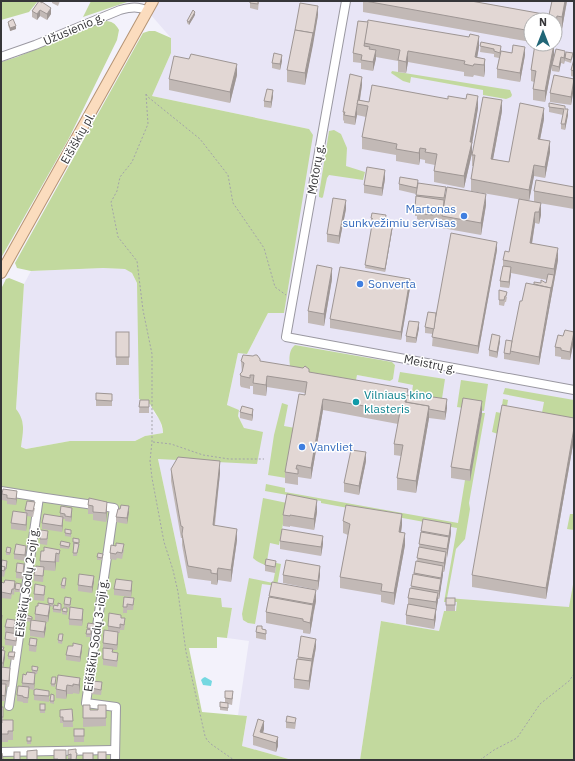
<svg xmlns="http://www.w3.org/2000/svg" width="575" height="761" font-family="'IBM Plex Sans',sans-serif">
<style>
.built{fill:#e8e5f6;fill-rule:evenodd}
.green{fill:#c2d99e}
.water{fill:#74d8e1}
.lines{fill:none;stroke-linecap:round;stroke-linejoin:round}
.minor-casing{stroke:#9a98a1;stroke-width:10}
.major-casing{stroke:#b49373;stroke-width:12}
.path{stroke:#a3a3a9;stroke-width:1;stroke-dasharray:2 2;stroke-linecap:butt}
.minor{stroke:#fff;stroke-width:8}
.major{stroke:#fbdcbe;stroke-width:10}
.wall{fill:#c2b9b6}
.shaded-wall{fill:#9e9694}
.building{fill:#e2d7d4;stroke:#9e9694}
.shop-dot{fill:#3f7fe0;stroke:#fff;stroke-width:1.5}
.culture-dot{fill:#0f9aa8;stroke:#fff;stroke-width:1.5}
.labels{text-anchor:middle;stroke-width:3;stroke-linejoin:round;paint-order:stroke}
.street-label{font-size:12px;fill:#363639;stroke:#fff}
.shop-label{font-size:12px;fill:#366cbe;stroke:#fff;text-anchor:start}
.culture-label{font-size:12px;fill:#0d838f;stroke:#fff;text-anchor:start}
</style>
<rect width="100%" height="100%" fill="#f3f2fb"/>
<g class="built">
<path d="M159 1H574V607L444 611 439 631 381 621 360 760H292L242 746 247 717 238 715 249 641 227 638 232 609 221 607V598L187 594 158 459 244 428 238 416 239 410 227 406 238 352 247 354 268 313H284L309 129 152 96 171 53V38L151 15ZM531 20H555V44H531ZM295 345 392 362 395 365 393 379 390 381 357 375 354 391Z"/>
<path d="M103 268 126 269 132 273 137 283 150 404 154 413 160 420 163 433 145 436 135 441H70L26 449 21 447 23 424 16 409 24 284 31 271Z"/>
</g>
<g class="green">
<path d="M1 1H38L29 12 1 20Z"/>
<path d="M91 1H130L83 17Z"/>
<path d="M104 21C112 21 115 23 119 30L117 40 69 138 1 258V62L17 57Z"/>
<path d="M149 31H155L171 38V53L152 96 309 129 313 135 284 313H268L247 354 238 353 227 405 239 410 238 416 244 428 263 432 257 464 158 459 187 594 221 598 222 607 232 608 227 638 217 637V648H189L202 712 247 716 242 746 292 760H1V289L6 279 9 278 24 284 16 409C26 422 23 431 21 447L26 449 70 441H135L145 436 163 433C163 421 155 414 150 404L139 399 137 283 132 273 125 269 103 268 31 271 17 268 15 263 143 33Z"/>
<path d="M392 71 510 90 512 95 511 97 506 99 483 95V90L411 77 410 83 403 81 391 73Z"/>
<path d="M334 130 341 134 347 148 346 166 365 172 363 180 329 175 327 178 323 197 322 198 319 197V194L329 131Z"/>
<path d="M295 345 392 362 395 365 393 379 390 381 357 375 354 391 293 378C290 368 286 352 295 345Z"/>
<path d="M400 372 445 379 441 405 411 399 413 385 398 382Z"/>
<path d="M461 380 488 384 484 411 457 407Z"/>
<path d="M505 388 574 400V429L498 434 492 432 496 412 501 413 503 399 508 400 506 412 541 418 544 402 503 394Z"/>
<path d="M282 403 288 405 284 426 295 428 286 478 268 475 274 435Z"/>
<path d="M482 413H485L469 503 470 509 465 539 456 549 447 598 569 607 574 579V760H360L381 621 439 631 444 611H456L457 602H444L457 528 321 503V501L265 491 266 484 285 488V492L458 523 465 480Z"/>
<path d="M263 498 287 503 279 545 270 543 267 561 281 564 277 586 262 584 255 624 248 623 243 620 242 614 249 578 273 583 276 567C268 566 259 564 253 558Z"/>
<path d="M570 514H574V530L567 529Z"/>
</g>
<path class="water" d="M205 677 212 681 211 686 203 685 201 680 203 678Z"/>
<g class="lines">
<defs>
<g id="minor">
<path d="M346 1 286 337 574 390"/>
<path d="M1 57 35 45 120 10C131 7 138 6 148 11"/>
<path d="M1 491 39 497 9 706"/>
<path d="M39 497 114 508 86 703 116 707 115 760"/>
<path d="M1 752 114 750"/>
</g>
<path id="major" d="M1 273 153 1"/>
</defs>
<use href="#minor" class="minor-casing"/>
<use href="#major" class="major-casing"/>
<g class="path">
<path d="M146 94 148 124 132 162 120 177 117 191 111 202 118 237 137 261 143 310 152 354V442L150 461 152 478 164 542 173 570 178 592 186 652 201 718 205 736 207 740 211 744 234 760"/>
<path d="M146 94 148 97 200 139 228 175 233 203 264 248 275 287 286 295"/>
<path d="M153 442 171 444 203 455 229 459H264"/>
<path d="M480 760 494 750 517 738 540 704 569 681 574 674"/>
</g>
<use href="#minor" class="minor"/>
<use href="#major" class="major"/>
</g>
<g class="wall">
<path d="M39 1 51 14 47 20 40 16 37 20 32 17V11Z"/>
<path d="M52 1H60L58 6 52 3Z"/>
<path d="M259 1 258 10 250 8V3Z"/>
<path d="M363 1H471L549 15 552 1H567L562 29 557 28 555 41V20H531V42L363 12Z"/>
<path d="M195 15 189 25 187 23V21Z"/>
<path d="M318 15 305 85 287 82V70Z"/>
<path d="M358 21 479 47 477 57 485 59V70L484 77 474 75 473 77 464 76V72L408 62 406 73 398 72V61L376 57 373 71 361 69V63L353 62V53Z"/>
<path d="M8 22 16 29 10 31 8 25Z"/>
<path d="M481 42 501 51 525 55 520 82 497 78V69L499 58 494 57V54L480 52Z"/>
<path d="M535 44H554V55L545 102 533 100V89L534 82 531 81V70Z"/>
<path d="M556 49 565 55 573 56 571 63 565 61V59L564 64 561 63 559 72 552 71V65Z"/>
<path d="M574 59V77L571 76V70Z"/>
<path d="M282 61 280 70 272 68V63Z"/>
<path d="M237 75 230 103 169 90V79Z"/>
<path d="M362 85 360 100 369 102 478 108 472 144V153L464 188 434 182V171L435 165 425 163V160L420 159 419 165 396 161V155L362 149V137L366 117 357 115 355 125 344 123V121L343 120V112Z"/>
<path d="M574 87 571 105 550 102V93Z"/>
<path d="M273 96 271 108 264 107V101Z"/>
<path d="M549 103 565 109 568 115 565 130 561 129V124L563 115 549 112Z"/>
<path d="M502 111 493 159 509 162 544 119 540 139 550 152 545 178 534 176 529 201 471 191V179L474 166H472V155Z"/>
<path d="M385 179 382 196 364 193V185Z"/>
<path d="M418 183 445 196 486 205 481 235 442 228V219L434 218 433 223 423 222 417 219V216H415V207L416 194 399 190V184Z"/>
<path d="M574 187V209L539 203 541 215 539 224 535 223 532 244 558 260 539 365 504 359V353L512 341 522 301 534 284 541 283H546L547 280 511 273 509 288 500 287V281L503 266V260L509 252 534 202V191Z"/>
<path d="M346 209 339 244 327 242V234Z"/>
<path d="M371 218H386V221L393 225 385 272 365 268 373 221H371Z"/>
<path d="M497 250 478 354 432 346 433 334 425 333V327L436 313Z"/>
<path d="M332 279 324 326 308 323V311Z"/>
<path d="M410 288 401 340 330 328V319Z"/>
<path d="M499 290 507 297 506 302H505L504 306 499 305Z"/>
<path d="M419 328 416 343 406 342V336Z"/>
<rect x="116" y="332" width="13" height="33"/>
<path d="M574 340 570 360 561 359V357L555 356V347Z"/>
<path d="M500 341 497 358 489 356V350Z"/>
<path d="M253 356 260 361 408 395 447 408 445 420 429 418 416 493 397 490V478L401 456 394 455V444L398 424 323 410 311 479 298 477V485L285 483V472L305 393 267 387 266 396 253 394V386H250V389L241 387 240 385V374L242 373 241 361Z"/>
<path d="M96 393 112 394V406H96Z"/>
<path d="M140 400H149V413H139Z"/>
<path d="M240 412 253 415 252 421 240 418Z"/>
<path d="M482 413 470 481 451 478V467Z"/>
<path d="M574 418V439L546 599 472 587V575Z"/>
<path d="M366 461 359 495 344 492V483Z"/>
<path d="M171 469 220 473 215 525 237 540 231 582 218 580 217 585 211 584V581L188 578 182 545V538H181L171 481Z"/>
<path d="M2 494 17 497 16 505 7 504V501L2 500Z"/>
<path d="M89 498 107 510 106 522 93 520V514H88V505Z"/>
<path d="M35 508 33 517 27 516 26 531 11 529V523L25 513V510Z"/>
<path d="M129 512 127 524 116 522V517Z"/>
<path d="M317 512 314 530 290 526V527L283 526V515Z"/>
<path d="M60 513 72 514 71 522 65 521V519H63L62 532 42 529V523L60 517Z"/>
<path d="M343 521 402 525 401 533 405 545 394 605 381 602V595L340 588V577L348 535 343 533Z"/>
<path d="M65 529 71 533V537L65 536Z"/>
<path d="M421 531 451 533 444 572H443L439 599H438L436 611V617L434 629 406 624V615L408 604V598L411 588 416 561H417Z"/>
<path d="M48 537 47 545 40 544V539Z"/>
<path d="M79 539 77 556H73L74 545H73V542Z"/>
<path d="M280 541 323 544 321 556 280 549Z"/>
<path d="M60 545 70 546 69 549 60 548Z"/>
<path d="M116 546 124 550 122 559 117 558 116 560 110 559V553Z"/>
<path d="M60 550 59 562H56L55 571 44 570 43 582 34 581V575L40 566V561L44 551Z"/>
<path d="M11 551 10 555H6V552Z"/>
<path d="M26 552 25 561 14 559V554Z"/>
<path d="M97 557H103L102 560H97Z"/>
<path d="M1 564H7L4 577 1 576Z"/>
<path d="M265 565 276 567 275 573 265 571Z"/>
<path d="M24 570 23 579 16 578V572Z"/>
<path d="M283 575H320L318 590 283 583Z"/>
<path d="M66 581 65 589 61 588V585Z"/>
<path d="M94 581 92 593 78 591V585Z"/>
<path d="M1 582 15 587 14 595 12 594 11 599 1 598Z"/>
<path d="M21 587 20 592H15V589Z"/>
<path d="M132 587 131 597 114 595V589Z"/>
<path d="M45 591 44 601 34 600V594Z"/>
<path d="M269 596 316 601 310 634 303 633V630L266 623V612Z"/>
<path d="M124 597 134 603 133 610H127V613H123Z"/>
<path d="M48 598 54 602 53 607 50 606 48 622 35 620V614L38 606 48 604Z"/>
<rect x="446" y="598" width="9" height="13"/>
<path d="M71 601 70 608 64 607V604Z"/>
<path d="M58 606 61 607V613L53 612V609Z"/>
<path d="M63 608H67V615L62 614Z"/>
<path d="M83 615 82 626 69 625V619Z"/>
<path d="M32 617V620L46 628 44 638 30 636V630L31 622 26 621V618Z"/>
<path d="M121 618 125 624 124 630H120V633H118L117 650H113V652L118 659 117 667 103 665V643L108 630V626Z"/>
<path d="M88 623 95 627 94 631H91V637H86Z"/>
<path d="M15 626 14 633 17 640 16 646 5 645V627Z"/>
<path d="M262 629 266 630V640L256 638V632Z"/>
<path d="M63 637 62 644 58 643V640Z"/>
<path d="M29 645H37L36 652 29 651Z"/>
<path d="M73 646 82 650 80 662 66 660V655Z"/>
<path d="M1 647 4 651 5 657 3 667 10 674 9 687 6 686 5 701H1V703Z"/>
<path d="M316 647 309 690 294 688V679L298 657Z"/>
<path d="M15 655 14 660 8 659V656Z"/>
<path d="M32 666 38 670 37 674H35L34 690 29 689 28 703H23V702L17 701V695L22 686V683L26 675 32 673Z"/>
<path d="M80 678V686L79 694 73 693V694H67L66 699 56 698V689Z"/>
<path d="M56 680 55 687 51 686V684Z"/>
<path d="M91 688H102L101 695 91 694Z"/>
<path d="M49 691V702L34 700V695Z"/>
<path d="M54 697V704L50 703V701Z"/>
<path d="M233 697 232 705 228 704V711L220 710V702H225V698Z"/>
<rect x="40" y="704" width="5" height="9"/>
<path d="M83 705 90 710H98L106 705V726L83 727Z"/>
<path d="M1 707H3V720H13V740H8V742H1Z"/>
<path d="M72 709 73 727H63V723H60V710Z"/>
<path d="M286 722 296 723 295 729 286 728Z"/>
<rect x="74" y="729" width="10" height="13"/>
<path d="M264 729 263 733 278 737V746L276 752 253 745V736Z"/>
<rect x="27" y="737" width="4" height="7"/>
<path d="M68 750 77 760H68Z"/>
</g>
<g class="shaded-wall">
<path d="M565 1H567L562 29V17Z"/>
<path d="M318 6V15L313 45V36Z"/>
<path d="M51 8V14L47 20V14Z"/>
<path d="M40 10V16L37 20V14Z"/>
<path d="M195 12V15L189 25V22Z"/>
<path d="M557 16V28L555 41V29Z"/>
<path d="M16 26V29L10 31V28Z"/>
<path d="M313 33V45L305 85V73Z"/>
<path d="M479 36V47L476 64 475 57Z"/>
<path d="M554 44V55L545 102V91Z"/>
<path d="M525 47V55L520 82V73Z"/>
<path d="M376 50V59L373 71V62Z"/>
<path d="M408 51V62L406 73V62Z"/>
<path d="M565 51V56L564 64V58Z"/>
<path d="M282 55V61L280 70V64Z"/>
<path d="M561 57V63L559 72V67Z"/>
<path d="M485 59V70L484 77V65Z"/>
<path d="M237 64V75L230 103V92Z"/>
<path d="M362 77V85L359 104H357Z"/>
<path d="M574 79V87L571 105V97Z"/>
<path d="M273 90V96L271 108V102Z"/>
<path d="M478 96V108L472 144V153L464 188V176Z"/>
<path d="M502 100V111L491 170V159Z"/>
<path d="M357 107V115L355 125V117Z"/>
<path d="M544 108V119L538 150V139Z"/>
<path d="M568 109V115L565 130V124Z"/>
<path d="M550 141V152L545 178V167Z"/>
<path d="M420 148V159L419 165V153Z"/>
<path d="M534 165V176L529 201V190Z"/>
<path d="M385 170V179L382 196V188Z"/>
<path d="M486 194V205L481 235V223Z"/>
<path d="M346 200V209L339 244V236Z"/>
<path d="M541 203V215L539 224V212Z"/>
<path d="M535 212V223L530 255V243Z"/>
<path d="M393 222V225L385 272V269Z"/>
<path d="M497 242V250L478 354V346Z"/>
<path d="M558 248V260L539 365V357L554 275V269Z"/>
<path d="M511 267V273L509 288V282Z"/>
<path d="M332 268V279L324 326V314Z"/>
<path d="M410 279V288L401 340V332Z"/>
<path d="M419 322V328L416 343V338Z"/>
<path d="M574 332V340L570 360V352Z"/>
<path d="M500 336V341L497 358V352Z"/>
<path d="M267 376V387L266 396V385Z"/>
<path d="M323 399V410L311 479V468Z"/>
<path d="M447 399V408L445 420V412Z"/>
<path d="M482 401V413L470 481V470Z"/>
<path d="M429 406V418L416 493V481Z"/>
<path d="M253 409V415L252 421V415Z"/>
<path d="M574 428V439L546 599V588Z"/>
<path d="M366 452V461L359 495V486Z"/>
<path d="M220 461V473L213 536V525Z"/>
<path d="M17 491V497L16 505V499Z"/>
<path d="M317 500V512L314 530V519Z"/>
<path d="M107 502V510L106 522V513Z"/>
<path d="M129 506V512L127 524V518Z"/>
<path d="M72 508V514L71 522V517Z"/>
<path d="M27 513V519L26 531V525Z"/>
<path d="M402 514V525L399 544V532Z"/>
<path d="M63 517V523L62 532V526Z"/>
<path d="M451 524V533L447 558V549Z"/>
<path d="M237 529V540L231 582V570Z"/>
<path d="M405 533V545L394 605V593Z"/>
<path d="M323 536V544L321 556V547Z"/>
<path d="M26 546V552L25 561V555Z"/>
<path d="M446 552V560L444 572V563Z"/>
<path d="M56 553V562L55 571V562Z"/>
<path d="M320 566V575L318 590V581Z"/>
<path d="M443 566V575L441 587V578Z"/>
<path d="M218 568V580L217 585V574Z"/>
<path d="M94 576V581L92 593V587Z"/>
<path d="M441 579V588L439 599V591Z"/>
<path d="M132 581V587L131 597V591Z"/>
<path d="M316 590V601L313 615V604Z"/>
<path d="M438 593V601L436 611V602Z"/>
<path d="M50 605V610L48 622V616Z"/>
<path d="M313 605V617L310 634V623Z"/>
<path d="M83 609V615L82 626V620Z"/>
<path d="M436 609V617L434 629V620Z"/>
<path d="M46 622V628L44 638V632Z"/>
<path d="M118 632V637L117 650V645Z"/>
<path d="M316 639V647L312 668V659Z"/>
<path d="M82 645V650L80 662V657Z"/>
<path d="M5 651V657L3 669V663Z"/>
<path d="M312 661V670L309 690V681Z"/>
<path d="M10 668V674L9 687V681Z"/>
<path d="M35 673V679L34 690V684Z"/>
<path d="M80 678V686L79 694V685Z"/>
<path d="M67 685V694L66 699V691Z"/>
<path d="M264 721V729L261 739 260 732Z"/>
<path d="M278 737V746L276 752V743Z"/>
</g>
<g class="building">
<path d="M39 1 42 3V2L51 8 47 14 40 10 37 14 32 11Z"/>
<path d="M250 1H258V4L250 3Z"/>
<path d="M365 1H471L549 15 552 1H565L562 17 557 16 555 29V20H531V31Z"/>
<path d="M300 3 318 6 313 36V33L295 30Z"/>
<path d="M193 10 195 12 189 22 187 21Z"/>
<path d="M13 19 16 26 10 28 8 22Z"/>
<path d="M368 20 469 37 470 34 479 36 475 57 485 59 484 65 474 64 473 66 464 64 465 61 408 51 406 62 398 60 400 50 364 43Z"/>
<path d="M358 21 368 22 364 46 370 47 369 49 376 50 373 62 361 60 362 55 353 53Z"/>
<path d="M295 30 313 33 305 73 287 70Z"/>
<path d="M481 42 501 46 500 53 494 51V49L480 46Z"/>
<path d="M535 44H554L545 91 533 89 536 71 531 70Z"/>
<path d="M513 45 525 47 520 73 497 69 501 51 512 53Z"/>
<path d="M556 49 565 51 564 58 561 57 559 67 552 65Z"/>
<path d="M566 52 573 53 571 60 565 58Z"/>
<path d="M274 53 282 55 280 64 272 63Z"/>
<path d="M191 54 237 64 230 92 169 79 174 56 189 59Z"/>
<path d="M574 59V71L571 70Z"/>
<path d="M350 74 362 77 358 100 355 117 344 115 345 112H343Z"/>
<path d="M554 75 574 79 571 97 550 93Z"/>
<path d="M372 85 448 99V96L466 99 467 94 478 96 470 142H472L464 176 434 171 437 154 425 152 426 149 420 148 419 153 396 149 397 144 362 137 368 106 357 104 358 100 369 102Z"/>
<path d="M267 89 273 90 271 102 264 101Z"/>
<path d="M483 97 502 100 491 159 509 162 520 103 544 108 538 139 550 141 545 167 534 165 529 190 471 179 475 155H472Z"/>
<path d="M549 103 565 106V109H568L565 124H561L564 109 549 107Z"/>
<path d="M367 167 385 170 382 188 364 185Z"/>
<path d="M400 177 418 180 417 188 399 184Z"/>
<path d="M536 180 574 187V198L534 191Z"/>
<path d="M418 183 446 187 444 198 416 195Z"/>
<path d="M447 187 486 194 481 223 442 216Z"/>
<path d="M416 196 444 200 443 211 434 210 433 215 423 214 417 211 418 208 415 207Z"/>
<path d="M333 198 346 200 339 236 327 234Z"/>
<path d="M519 199 541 203 539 212H535L530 243 558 248 554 269 503 260 505 251 509 252Z"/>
<path d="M372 213 386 215 385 221 393 222 385 269 365 265 373 219 371 218Z"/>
<path d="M451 233 497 242 478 346 432 337Z"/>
<path d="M317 265 332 268 324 314 308 311Z"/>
<path d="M503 266 511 267 509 282 500 281Z"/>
<path d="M340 267 410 279 401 332 330 319Z"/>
<path d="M548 274 554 275 551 290V288L534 284V282L541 283V280L546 283Z"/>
<path d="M526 283 551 288 539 357 510 351 520 301H522Z"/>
<path d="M499 290 507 292 506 296H505L504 300H499Z"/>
<path d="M428 312 436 313 434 329 425 327Z"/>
<path d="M409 321 419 322 416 338 406 336Z"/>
<path d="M565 330 574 332 570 352 561 350V348L555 347 558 335 563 336Z"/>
<rect x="116" y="332" width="13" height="25"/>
<path d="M492 334 500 336 497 352 489 350Z"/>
<path d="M506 340 512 341 510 354 504 353Z"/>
<path d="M243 355 253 356 255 355H257L260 359V361L303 368 305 366 309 369V372L408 389 405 402 429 406 416 481 397 478 403 445 394 444 400 412 323 399 311 468 297 465 296 469H298V474L285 472 299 394 305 395 307 382 267 376 266 385 253 383 254 375H250V378L241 376 240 374 242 372 244 363 241 361Z"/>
<path d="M96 393 112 394V401L96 400Z"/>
<path d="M407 395 426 399V396L447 399 445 412 429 409V406L406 402Z"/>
<path d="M463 398 482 401 470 470 451 467Z"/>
<path d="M140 400H149V407H139Z"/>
<path d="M502 405 574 418V428L546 588 472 575Z"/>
<path d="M242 406 253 409 252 415 240 412Z"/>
<path d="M351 450 366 452 359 486 344 483Z"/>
<path d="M178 457 220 461 213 525 237 529 231 570 218 568 217 574 211 573V570L188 566 182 534 183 527 181 526 171 469Z"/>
<path d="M3 489 17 491 16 499 7 498V495L2 494Z"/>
<path d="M287 494 317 500 314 519 290 515V516L283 515Z"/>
<path d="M89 498 107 502 106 513 93 512V506L88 505Z"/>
<path d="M27 501 35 502 33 511 25 510Z"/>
<path d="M121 505 129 506 127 518 116 517 118 509H120Z"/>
<path d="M346 505 402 514 399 532 405 533 394 593 381 591 382 584 340 577 350 524 343 521Z"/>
<path d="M61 506 72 508 71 517 65 516V514L60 513Z"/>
<path d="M13 511 27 513 26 525 11 523Z"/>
<path d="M44 514 63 517 62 526 42 523Z"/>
<path d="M423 519 451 524 449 536 421 531Z"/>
<path d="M65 529 71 530V534L65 533Z"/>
<path d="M282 529 323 536 321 547 280 541Z"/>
<path d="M41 530 48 531 47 539H40Z"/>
<path d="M421 532 449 537 447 549 419 544Z"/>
<path d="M73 538 79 539V543L73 542Z"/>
<path d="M61 541 70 543 69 547 60 545Z"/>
<path d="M74 543 79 544 77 553H73Z"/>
<path d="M116 543 124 544 122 553 117 552 116 554 110 553 111 545 116 546Z"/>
<path d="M16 544 26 546 25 555 14 554Z"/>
<path d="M7 547 11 548 10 553 6 552Z"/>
<path d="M44 547 60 550 59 554 56 553 55 562 40 561 41 551H44Z"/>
<path d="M419 547 446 552 444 563 417 558Z"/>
<path d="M98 553 103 554 102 558 97 557Z"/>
<path d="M266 559 276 561 275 567 265 565Z"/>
<path d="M2 560 7 561 6 569H4L5 567 1 566Z"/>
<path d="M286 560 320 566 318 581 283 575Z"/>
<path d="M416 561 443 566 441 578 414 573Z"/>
<path d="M17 563 24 564 23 573 16 572Z"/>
<path d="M1 566 5 567 4 571 1 570Z"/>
<path d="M36 566 44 567 43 576 34 575Z"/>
<path d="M79 574 94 576 92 587 78 585Z"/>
<path d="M413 574 441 579 439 591 411 586Z"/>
<path d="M63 578H66L65 586 61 585Z"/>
<path d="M116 579 132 581 131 591 114 589Z"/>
<path d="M5 580 15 581 14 589H12L11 594 1 592V582L4 583Z"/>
<path d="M272 582 316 590 313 604 269 596Z"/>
<path d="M16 583 21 584 20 590 15 589Z"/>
<path d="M35 584 45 586 44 595 34 594Z"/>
<path d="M410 588 438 593 436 602 408 598Z"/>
<path d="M65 597 71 598 70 605 64 604Z"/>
<path d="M124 597 134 598 133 605 127 604V607H123Z"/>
<path d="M269 597 313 605 310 623 303 621V619L266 612Z"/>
<path d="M48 598 54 599 53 604 48 603Z"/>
<rect x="446" y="598" width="9" height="7"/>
<path d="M38 603 50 605 48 616 35 614 36 606H38Z"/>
<path d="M58 603 61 604V610L53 609 54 605 58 606Z"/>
<path d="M408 604 436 609 434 620 406 615Z"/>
<path d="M70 607 83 609 82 620 69 619Z"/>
<path d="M63 608H67V612L62 611Z"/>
<path d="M109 613 121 615V618H125L124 625 120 624V628L108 626Z"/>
<path d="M1 615H2L1 625Z"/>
<path d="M27 615 32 617V619L26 618Z"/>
<path d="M7 619 15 620 14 628 5 627Z"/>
<path d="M31 620 46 622 44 632 30 630Z"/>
<path d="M88 623 95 624 94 629 87 628Z"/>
<path d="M257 626H262V629L266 630V634L256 632Z"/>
<path d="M87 629 91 630V634H86Z"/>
<path d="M104 630 118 632 117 645 103 643Z"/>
<path d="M6 632 17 634 16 641 5 639Z"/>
<path d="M59 634H63L62 641 58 640Z"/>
<path d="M301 636 316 639 312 659 298 657Z"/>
<path d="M30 638 37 639 36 646 29 645Z"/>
<path d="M73 643 82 645 80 657 66 655 68 646H73Z"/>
<path d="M1 647H4L3 650H1Z"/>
<path d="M103 648 113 649 112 652 118 653 117 661 103 659Z"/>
<path d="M1 650 5 651 3 663H1Z"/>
<path d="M9 652H15L14 657 8 656Z"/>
<path d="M297 659 312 661 309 681 294 679Z"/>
<path d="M32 666 38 667 37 671 32 670Z"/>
<path d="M1 667 10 668 9 681 1 680Z"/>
<path d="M27 672 35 673 34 684 22 683 23 674 26 675Z"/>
<path d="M58 675 80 678 79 685 73 684V686L67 685 66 691 56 689Z"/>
<path d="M52 677H56L55 684H51Z"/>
<path d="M92 681 102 682 101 690 91 688Z"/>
<path d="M1 684H6L5 696 1 695V697Z"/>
<path d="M18 686 29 687 28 698 23 697V696L17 695Z"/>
<path d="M36 689 49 691V696L34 695V690Z"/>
<path d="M225 691H233L232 699 225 698Z"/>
<path d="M51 694 54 695V701H50Z"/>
<path d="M220 702 228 703V708L220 707Z"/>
<rect x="40" y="704" width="5" height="6"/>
<path d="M83 705H90V710H98V705H106V718H83Z"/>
<rect x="1" y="707" width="2" height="10"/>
<path d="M72 709 73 721H63V717H60V710Z"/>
<path d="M287 716 296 718 295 723 286 722Z"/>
<path d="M258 719 264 721 260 732 278 737 276 743 253 736Z"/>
<path d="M2 720H13V731H8V734H1V723H2Z"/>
<rect x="74" y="729" width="10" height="7"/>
<rect x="27" y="737" width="4" height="4"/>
<path d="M76 749V753H77L76 760H68V759H71V754L68 755V750Z"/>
<path d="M37 750V760H27V751Z"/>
<path d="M54 750H66V760H58V759H54Z"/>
<rect x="14" y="752" width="6" height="8"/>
<rect x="98" y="752" width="8" height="8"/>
<path d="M1 753H2L3 760H1Z"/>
<rect x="83" y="753" width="10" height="7"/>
</g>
<g class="shop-dot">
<circle cx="464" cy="216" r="4"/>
<circle cx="360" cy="284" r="4"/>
<circle cx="302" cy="447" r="4"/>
</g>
<circle class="culture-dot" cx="356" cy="402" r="4"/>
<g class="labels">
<g class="street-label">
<text transform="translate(74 29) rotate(-23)" y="4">Užusienio g.</text>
<text transform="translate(78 138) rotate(-61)" y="4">Eišiškių pl.</text>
<text transform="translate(316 169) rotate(-80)" y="4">Motorų g.</text>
<text transform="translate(430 364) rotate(11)" y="4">Meistrų g.</text>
<text transform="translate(27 582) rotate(-82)" y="4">Eišiškių Sodų 2-oji g.</text>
<text transform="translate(96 635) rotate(-82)" y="4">Eišiškių Sodų 3-ioji g.</text>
</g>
<g class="shop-label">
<text x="456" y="213" text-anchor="end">Martonas<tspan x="456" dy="14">sunkvežimiu servisas</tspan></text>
<text x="368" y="288">Sonverta</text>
<text x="310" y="451">Vanvliet</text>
</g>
<g class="culture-label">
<text x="364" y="399">Vilniaus kino<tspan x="364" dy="14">klasteris</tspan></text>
</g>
</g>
<rect width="575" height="761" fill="none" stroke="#363639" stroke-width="4"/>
<g transform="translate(543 32)"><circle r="19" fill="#ffffff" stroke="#afafb0"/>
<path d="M0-3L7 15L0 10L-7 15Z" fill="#216677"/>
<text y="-6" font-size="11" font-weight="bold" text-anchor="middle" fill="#363639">N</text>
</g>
</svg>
